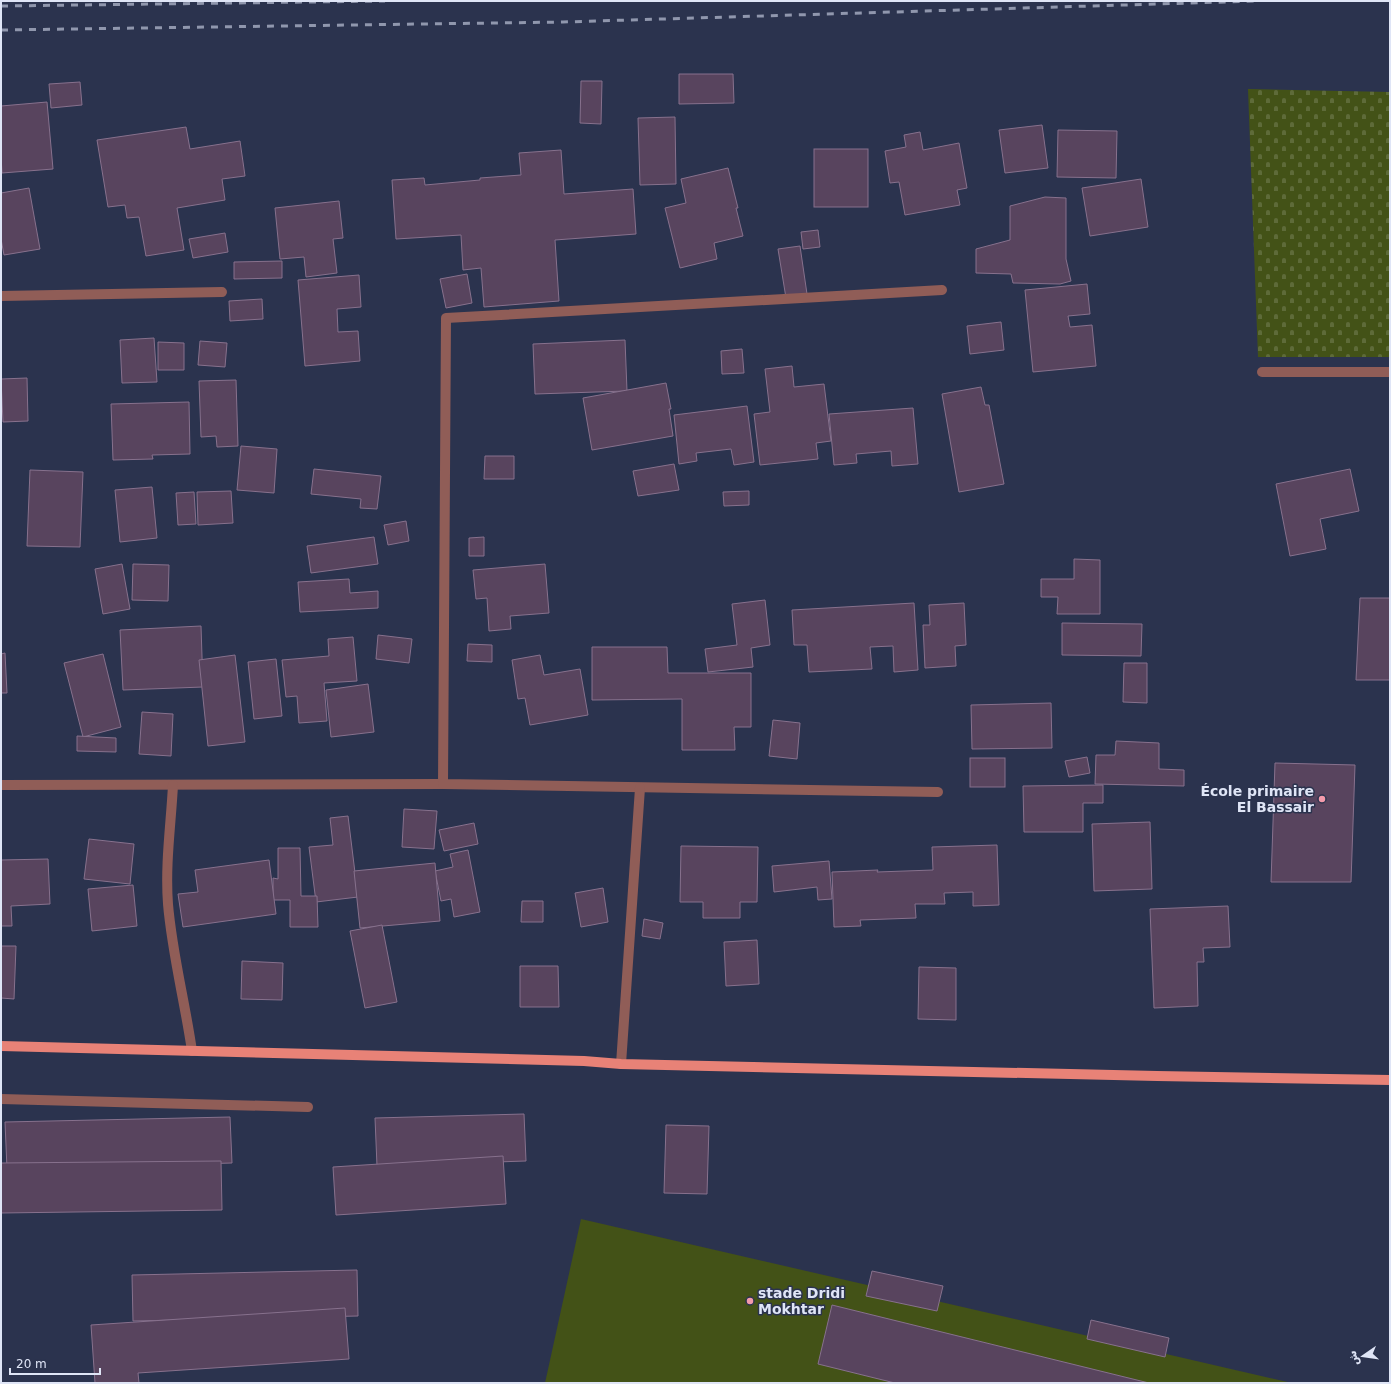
<svg xmlns="http://www.w3.org/2000/svg" width="1391" height="1384" font-family="'DejaVu Sans','Noto Sans Arabic',sans-serif">
<style>
.cemetery{fill:url(#cemetery-stones)}
.pitch{fill:#435217}
.building{fill:#58445e;stroke:#87718d}
.lines{fill:none;stroke-linecap:round;stroke-linejoin:round}
.minor{stroke:#905d57;stroke-width:10}
.primary{stroke:#e88277;stroke-width:10}
.rail{stroke:#9097ad;stroke-width:3;stroke-dasharray:7 7;stroke-linecap:butt}
.poi-dot{fill:#f39aab;stroke:#2b334e;stroke-width:1.5}
.labels{text-anchor:middle;stroke-width:3;stroke-linejoin:round;paint-order:stroke}
.poi-label{font-size:14px;font-weight:bold;fill:#dfe5f6;stroke:#2b334e;text-anchor:end}
</style>
<defs>
<pattern id="cemetery-stones" width="16" height="16" patternUnits="userSpaceOnUse"><rect width="16" height="16" fill="#435217"/><path d="M2 7V4a2 2 0 0 1 4 0v3zM10 15v-3a2 2 0 0 1 4 0v3z" fill="#5e6b39"/></pattern>
</defs>
<rect width="100%" height="100%" fill="#2b334e"/>
<path class="cemetery" d="M1248 89 1390 92V357H1258Z"/>
<path class="pitch" d="M581 1219 1292 1383H545Z"/>
<g class="building">
<path d="M679 74H733L734 103 679 104Z"/>
<path d="M581 81H602L601 124 580 123Z"/>
<path d="M80 82 82 105 51 108 49 84Z"/>
<path d="M47 102 53 169 2 173 1 156V106Z"/>
<path d="M675 117 676 184 640 185 638 118Z"/>
<path d="M1042 125 1048 168 1005 173 999 130Z"/>
<path d="M186 127 190 149 240 141 245 176 222 179 225 200 177 208 184 250 146 256 139 217 127 218 125 205 108 207 97 140Z"/>
<path d="M1058 130 1117 131 1116 178 1057 177Z"/>
<path d="M920 132 923 150 959 143 967 188 957 190 960 205 905 215 899 182 890 183 885 151 906 147 904 135Z"/>
<rect x="814" y="149" width="54" height="58"/>
<path d="M561 150 564 194 633 189 636 234 555 240 559 301 484 307 481 268 463 270 461 235 396 239 392 180 424 178 425 185 480 180V178L521 175 519 153Z"/>
<path d="M728 168 738 208H736L743 236 714 243 717 259 680 268 665 208 686 203 681 179Z"/>
<path d="M1141 179 1148 227 1090 236 1082 188Z"/>
<path d="M29 188 40 249 4 255 1 239V193Z"/>
<path d="M1045 197 1066 198V259L1071 281 1060 284 1013 283 1011 274 976 273V249L1010 240V206Z"/>
<path d="M339 201 343 238 333 239 337 273 306 277 304 257 280 259 275 208Z"/>
<path d="M818 230 820 247 803 249 801 232Z"/>
<path d="M225 233 228 252 193 258 189 239Z"/>
<path d="M800 246 807 294 786 298 778 249Z"/>
<path d="M282 261V278L234 279V262Z"/>
<path d="M467 274 472 303 446 308 440 279Z"/>
<path d="M359 275 361 307 337 309 338 332 358 331 360 361 305 366 298 280Z"/>
<path d="M1087 284 1090 314 1068 316 1070 327 1092 325 1096 366 1033 372 1025 290Z"/>
<path d="M262 299 263 319 230 321 229 301Z"/>
<path d="M1001 322 1004 350 970 354 967 326Z"/>
<path d="M154 338 157 382 122 383 120 340Z"/>
<path d="M625 340 627 391 535 394 533 344Z"/>
<path d="M200 341 227 343 225 367 198 365Z"/>
<path d="M158 342 184 343V370H158Z"/>
<path d="M742 349 744 373 722 374 721 351Z"/>
<path d="M792 366 794 387 824 384 831 441 816 443 818 459 760 465 754 414 770 412 765 369Z"/>
<path d="M27 378 28 421 3 422 1 379Z"/>
<path d="M236 380 238 446 217 447 216 436 201 437 199 381Z"/>
<path d="M666 383 671 409H669L673 436 592 450 583 398Z"/>
<path d="M981 387 985 405H989L1004 484 959 492 942 394Z"/>
<path d="M189 402 190 454 152 455 153 459 113 460 111 404Z"/>
<path d="M747 406 754 462 734 465 731 449 696 453 697 461 679 464 674 415Z"/>
<path d="M913 408 918 464 892 466 891 451 856 454 857 463 834 465 829 414Z"/>
<path d="M241 446 277 449 274 493 237 490Z"/>
<path d="M485 456H514V479H484Z"/>
<path d="M674 464 679 490 638 496 633 471Z"/>
<path d="M314 469 381 476 377 509 360 508 361 499 311 494Z"/>
<path d="M1350 469 1359 511 1320 519 1326 549 1290 556 1276 484Z"/>
<path d="M30 470 83 472 80 547 27 546Z"/>
<path d="M152 487 157 538 120 542 115 490Z"/>
<path d="M231 491 233 523 198 525 197 492Z"/>
<path d="M749 491V505L724 506 723 492Z"/>
<path d="M194 492 196 524 178 525 176 493Z"/>
<path d="M406 521 409 541 388 545 384 525Z"/>
<path d="M374 537 378 564 311 573 307 546Z"/>
<path d="M484 537V556H469V538Z"/>
<path d="M1074 559 1100 560V614H1057L1058 597H1041V579H1074Z"/>
<path d="M122 564 130 609 103 614 95 569Z"/>
<path d="M133 564 169 565 168 601 132 600Z"/>
<path d="M545 564 549 613 510 616 511 629 489 631 487 598 476 599 473 570Z"/>
<path d="M349 579 350 593 378 591V608L300 612 298 582Z"/>
<path d="M1360 598H1390V680H1356Z"/>
<path d="M765 600 770 645 751 648 753 667 708 672 705 649 737 645 732 604Z"/>
<path d="M914 603 918 670 894 672 893 646 870 647 872 669 809 672 807 645H794L792 610Z"/>
<path d="M964 603 966 645 955 646 956 666 925 668 923 625H930L929 605Z"/>
<path d="M1062 623 1142 624 1141 656 1062 655Z"/>
<path d="M201 626 203 687 123 690 120 630Z"/>
<path d="M378 635 412 639 409 663 376 659Z"/>
<path d="M353 637 357 681 324 683 327 721 299 723 297 696 286 697 282 660 329 656 328 639Z"/>
<path d="M468 644 492 645V662L467 661Z"/>
<path d="M592 647H667L668 673H751V727H734L735 750H682V699L592 700Z"/>
<path d="M5 653 7 693H1V654Z"/>
<path d="M103 654 121 727 83 737 64 663Z"/>
<path d="M235 655 245 742 208 746 199 660Z"/>
<path d="M540 655 544 675 580 669 588 715 530 725 525 698 518 699 512 660Z"/>
<path d="M276 659 282 716 254 719 248 662Z"/>
<path d="M1124 663H1147V703L1123 702Z"/>
<path d="M368 684 374 732 331 737 326 690Z"/>
<path d="M1051 703 1052 748 972 749 971 705Z"/>
<path d="M142 712 173 714 171 756 139 754Z"/>
<path d="M773 720 800 723 797 759 769 756Z"/>
<path d="M77 736 116 738V752L77 751Z"/>
<path d="M1116 741 1159 743V769L1184 770V786L1095 784 1096 755H1115Z"/>
<path d="M1087 757 1090 773 1069 777 1065 761Z"/>
<rect x="970" y="758" width="35" height="29"/>
<path d="M1275 763 1355 765 1351 882H1271Z"/>
<path d="M1103 785V803H1083V832H1024L1023 786Z"/>
<path d="M404 809 437 811 434 849 402 847Z"/>
<path d="M348 816 358 897 316 902 309 847 333 845 330 818Z"/>
<path d="M1150 822 1152 889 1094 891 1092 824Z"/>
<path d="M474 823 478 844 444 851 439 830Z"/>
<path d="M89 839 134 844 130 884 84 879Z"/>
<path d="M997 845 999 905 973 906V892L944 893 945 904H915L916 918 860 920 861 926 834 927 832 872 878 870 877 872 933 870 932 847Z"/>
<path d="M681 846 758 847 757 902H740V918H703V902H680Z"/>
<path d="M278 848H300L301 896H317L318 927H290V900H273V878L278 879Z"/>
<path d="M468 850 480 912 454 917 451 899 441 901 435 871 453 867 450 854Z"/>
<path d="M48 859 50 904 11 906 12 926H1V860Z"/>
<path d="M269 860 276 914 183 927 178 894 198 892 195 870Z"/>
<path d="M829 861 832 899 818 900 817 887 774 892 772 866Z"/>
<path d="M435 863 440 921 360 928 354 871Z"/>
<path d="M133 885 137 926 92 931 88 889Z"/>
<path d="M603 888 608 922 581 927 575 893Z"/>
<path d="M522 901H543V922H521Z"/>
<path d="M1228 906 1230 947 1203 948 1204 962H1197L1198 1006 1154 1008 1150 909Z"/>
<path d="M644 919 663 923 660 939 642 936Z"/>
<path d="M382 925 397 1002 365 1008 350 931Z"/>
<path d="M757 940 759 984 726 986 724 942Z"/>
<path d="M1 946H16L14 999 1 998Z"/>
<path d="M242 961 283 963 282 1000 241 999Z"/>
<path d="M520 966H558L559 1007H520Z"/>
<path d="M919 967 956 968V1020L918 1019Z"/>
<path d="M524 1114 526 1161 377 1166 375 1118Z"/>
<path d="M230 1117 232 1163 7 1169 5 1122Z"/>
<path d="M666 1125 709 1126 707 1194 664 1193Z"/>
<path d="M503 1156 506 1204 336 1215 333 1167Z"/>
<path d="M221 1161 222 1210 1 1213V1163Z"/>
<path d="M357 1270 358 1316 133 1321 132 1275Z"/>
<path d="M872 1271 943 1286 937 1311 866 1296Z"/>
<path d="M832 1305 1149 1383H895L818 1364Z"/>
<path d="M345 1308 349 1359 138 1373 139 1383H95L91 1325Z"/>
<path d="M1091 1320 1169 1338 1165 1357 1087 1339Z"/>
</g>
<g class="lines">
<g class="minor">
<path d="M1 296 222 292"/>
<path d="M1262 372H1390"/>
<path d="M1 785 443 784"/>
<path d="M173 785C171 824 165 864 168 904 172 953 185 1002 192 1051"/>
<path d="M938 792 443 784 446 318 942 290"/>
<path d="M621 1064 640 788"/>
<path d="M1 1099 308 1107"/>
</g>
<path class="primary" d="M1 1046 584 1061 621 1064 1157 1076 1390 1080"/>
<g class="rail">
<path d="M1 6 385 1"/>
<path d="M1 30 563 22 1256 1"/>
</g>
</g>
<g class="poi-dot">
<circle cx="1322" cy="799" r="4"/>
<circle cx="750" cy="1301" r="4"/>
</g>
<g class="labels">
<g class="poi-label">
<text x="1314" y="796">École primaire<tspan x="1314" dy="16">El Bassair</tspan></text>
<text x="758" y="1298" text-anchor="start">stade Dridi<tspan x="758" dy="16">Mokhtar</tspan></text>
</g>
</g>
<rect width="1391" height="1384" fill="none" stroke="#dfe5f6" stroke-width="4"/>
<g transform="translate(1363 1356) rotate(257)" stroke="#2b334e" stroke-width="3" paint-order="stroke">
<path d="M0-3L7 15L0 10L-7 15Z" fill="#dfe5f6"/>
<text y="-6" font-size="11" font-weight="bold" text-anchor="middle" fill="#dfe5f6">ش</text>
</g>
<path d="M10 1368v6h90v-6" fill="none" stroke="#dfe5f6" stroke-width="2"/>
<text x="16" y="1368" font-size="12" fill="#dfe5f6" stroke="#2b334e" stroke-width="3" paint-order="stroke">20 m</text>
</svg>
